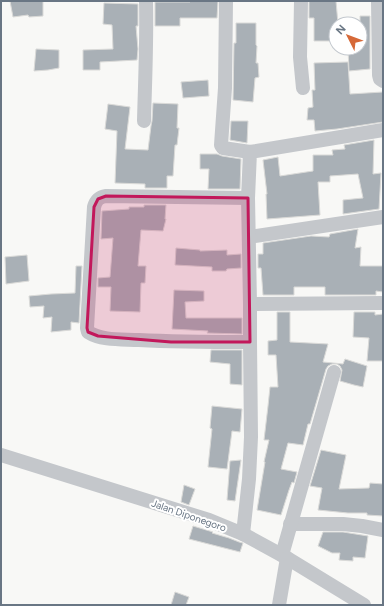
<svg xmlns="http://www.w3.org/2000/svg" width="384" height="606" font-family="Figtree,sans-serif">
<style>
.building{fill:#a9b0b6;stroke:#dadad8}
.lines{fill:none;stroke-linecap:round;stroke-linejoin:round}
.minor{stroke:#c4c7cb;stroke-width:14}
.marked{fill:#c2185b;fill-opacity:0.2;stroke:#c2185b;stroke-width:3;stroke-linejoin:round}
.labels{text-anchor:middle;stroke-width:4;stroke-linejoin:round;paint-order:stroke}
.street-label{font-size:10px;fill:#697684;stroke:#fff}
</style>
<rect width="100%" height="100%" fill="#f8f8f6"/>
<g class="building">
<path d="M10 1H43V16L29 17 28 15 13 17Z"/>
<path d="M190 1H218L217 18H180V26H155V2H190Z"/>
<path d="M309 1H336L338 24H335V41H314V18H309Z"/>
<path d="M104 3 138 4V26H136L138 49 137 60 100 62V70H83V50L113 49 112 25 103 24Z"/>
<path d="M360 16H370V69L349 71 348 48H360Z"/>
<path d="M236 23H256V45L257 46 256 63H258L259 77 255 78 253 102 233 100 234 43H236Z"/>
<path d="M36 49 59 50V68L48 70 34 71Z"/>
<path d="M348 62 350 94 383 92V122L337 129 315 131 314 120H307L308 108 313 107 312 90H315L314 63Z"/>
<path d="M208 80 209 96 183 98 181 82Z"/>
<path d="M153 103 178 104 177 128H179L177 145H175L173 176H167V188H145V184L115 183 117 131 105 129 108 104 130 107 125 149 148 150 151 126 152 121Z"/>
<path d="M231 121H248L247 143 230 140Z"/>
<path d="M374 140 373 174 381 173 379 209 343 214V200L363 198 358 174 330 176V182H318L320 215 267 219 266 194H267L263 160 278 157 280 176 313 171V155H333L332 150 345 149 344 145Z"/>
<path d="M200 154H217L222 156 241 159 240 189H208L209 169H200Z"/>
<path d="M144 205H166L165 219H166L163 231 141 230 138 266H146L145 283H141L140 312 110 311 111 287H98V278L110 277 113 238 101 239 102 211 129 209V207H144Z"/>
<path d="M358 229 355 248 361 247 360 266H383V292L376 291V295H325V287H294V295H263L261 268H258V254H263V243L311 236 329 237 330 234Z"/>
<path d="M176 248 200 250V251L227 250V255L241 254V268L227 269 226 271H212V267L175 265Z"/>
<path d="M27 255 29 281 6 284 5 257Z"/>
<path d="M76 266H82L79 323 71 322V330L51 332 52 317 43 318 44 306 30 307 29 296 51 294 75 293Z"/>
<path d="M174 290 204 291V301L185 302 186 318H242V334L207 333 208 331 172 329Z"/>
<path d="M277 312H290V342L328 344 323 362 343 364 345 359 367 366 363 387 354 385 340 381 342 370 340 366 337 364H332L328 366 326 369 310 424H308L303 445 288 443 281 469 297 472 294 483 292 482 289 490 281 515 257 510 265 462H264L269 440H264L268 406 270 387H278L276 355H268V341L277 340Z"/>
<path d="M354 312H375V315L383 314V361H367L369 338 353 337Z"/>
<path d="M211 350H242V385L230 384V364L210 362Z"/>
<path d="M212 406 242 409 240 432 232 431 227 469 208 467 212 429 210 428Z"/>
<path d="M321 450 346 455 339 489 369 488 370 483 383 484V516L367 515V513H348L318 510 322 488 310 486Z"/>
<path d="M241 460 235 501 227 500 230 461Z"/>
<path d="M184 485 195 489 189 505 181 502Z"/>
<path d="M193 526 213 532 212 533 229 538 239 542 243 543 240 552 189 539Z"/>
<path d="M323 532H343L368 536 365 558 353 557V561L339 560 340 553H332L318 546Z"/>
<path d="M175 592 189 597 186 605H171Z"/>
</g>
<g class="lines">
<g class="minor">
<path d="M226 1 225 88 221 145 223 148 250 152"/>
<path d="M301 1 300 57 303 88"/>
<path d="M378 1 379 75 380 79 383 81"/>
<path d="M144 121C145 81 147 41 146 1"/>
<path d="M248 198 106 196C99 197 96 200 94 207L87 328 88 332C102 341 123 339 139 340 176 342 213 342 250 342"/>
<path d="M249 237 383 217"/>
<path d="M250 304 383 303"/>
<path d="M1 455 209 520 243 534 287 558 364 605"/>
<path d="M290 524H343L362 526 383 530"/>
<path d="M243 534 249 479 251 437 250 342V304L248 198 250 152 383 130"/>
<path d="M282 555 334 372"/>
<path d="M279 605 287 558"/>
</g>
</g>
<path class="marked" d="M106 196 248 198 250 342H171L98 336 88 332 87 328 94 207 98 199Z"/>
<g class="labels">
<g class="street-label">
<text transform="translate(189 515) rotate(19)" y="4">Jalan Diponegoro</text>
</g>
</g>
<rect width="384" height="606" fill="none" stroke="#697684" stroke-width="4"/>
<g transform="translate(348 36) rotate(312)"><circle r="19" fill="#ffffff" stroke="#c3c8ce"/>
<path d="M0-3L7 15L0 10L-7 15Z" fill="#d66938"/>
<text y="-6" font-size="11" font-weight="bold" text-anchor="middle" fill="#697684">N</text>
</g>
</svg>
